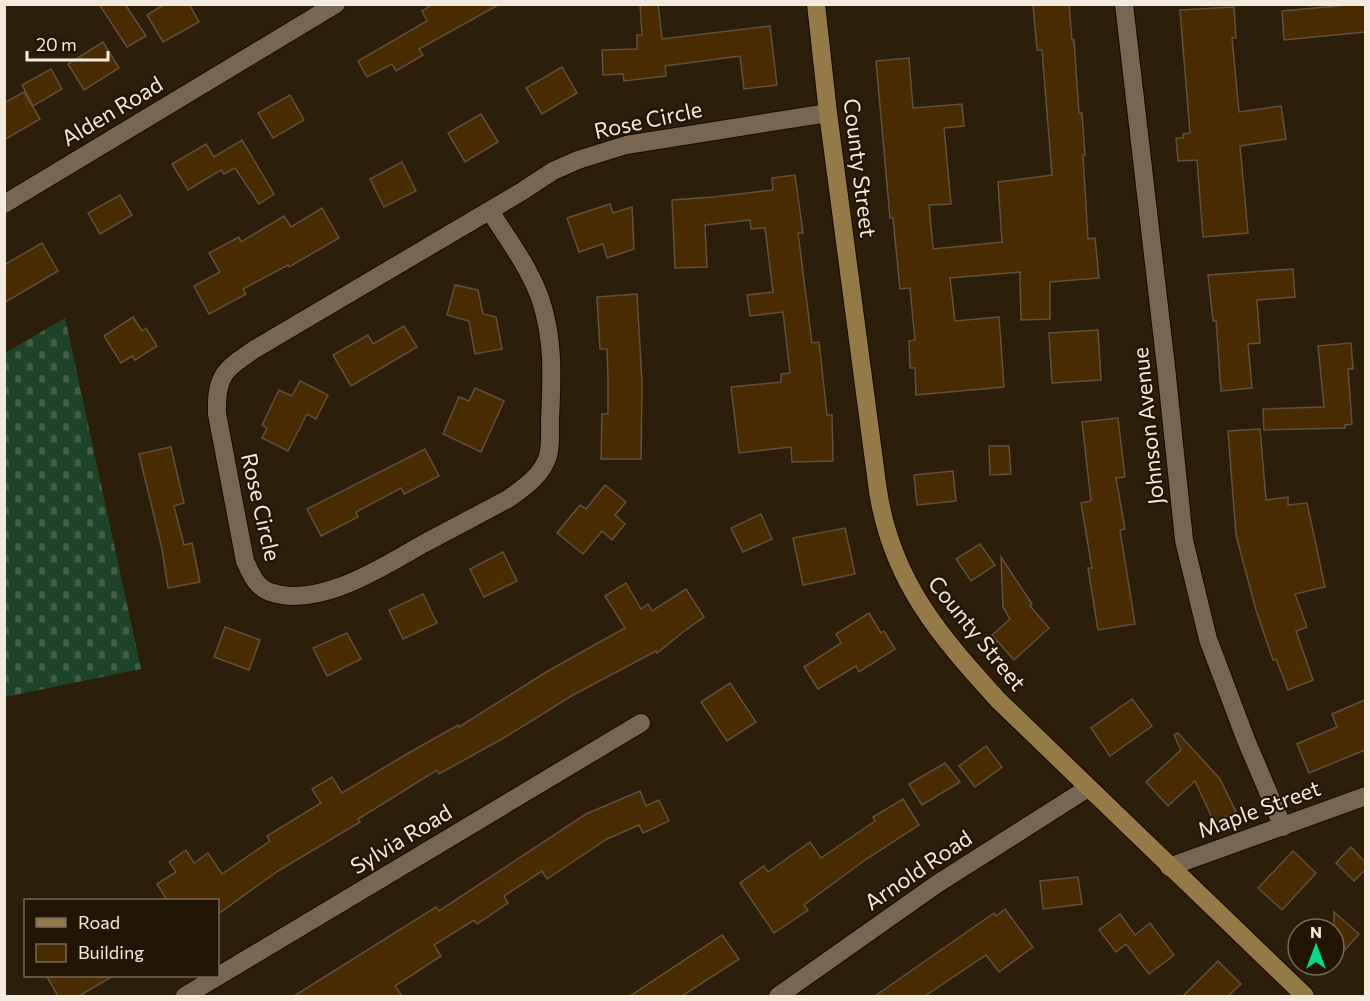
<svg xmlns="http://www.w3.org/2000/svg" width="1370" height="1001" font-family="Commissioner,sans-serif">
<style>
.cemetery{fill:url(#cemetery-stones)}
.building{fill:#4a2c00;stroke:#63513d;stroke-width:1.5}
.lines{fill:none;stroke-linecap:round;stroke-linejoin:round}
.street-casing{stroke:#150800;stroke-width:20}
.secondary-casing{stroke:#150800;stroke-width:20}
.street{stroke:#796651;stroke-width:18}
.secondary{stroke:#967a46;stroke-width:18}
.labels{text-anchor:middle;stroke-width:4.5;stroke-linejoin:round;paint-order:stroke}
.street-label{font-size:22px;fill:#f5eade;stroke:#231503}
</style>
<defs>
<pattern id="cemetery-stones" width="16" height="16" patternUnits="userSpaceOnUse" patternTransform="scale(1.5)"><rect width="16" height="16" fill="#1e4529"/><path d="M2 7V4a2 2 0 0 1 4 0v3zM10 15v-3a2 2 0 0 1 4 0v3z" fill="#3f6048"/></pattern>
</defs>
<rect width="100%" height="100%" fill="#2d1e0a"/>
<path class="cemetery" d="M65 318 141 669 5 697V353Z"/>
<g class="building">
<path d="M99 4H125L146 36 127 47Z"/>
<path d="M165 4H189L199 22 163 42 147 15Z"/>
<path d="M433 4H500L419 49 423 55 396 71 392 64 367 77 358 61 427 21 422 11Z"/>
<path d="M640 4H658L662 39 770 26 777 85 744 89 740 56 665 66 666 76 624 81 623 74 603 75 602 50 637 49V35H642Z"/>
<path d="M1033 4H1069L1072 40H1074L1079 113H1082L1085 155H1083L1088 239 1095 238 1099 278 1050 282V319L1021 320 1020 272 950 278 955 321 999 317 1004 387 916 395 915 368H910L909 341 915 340 910 288 900 289 893 218H890L876 61 909 58 913 108 962 104 964 126 944 128 951 204 929 205 933 249 1002 242 998 182 1052 175 1042 50H1037Z"/>
<path d="M1337 4H1365V32L1284 40 1282 11 1337 6Z"/>
<path d="M1234 7 1236 38H1232L1239 112 1281 106 1286 139 1240 146 1248 233 1203 237 1197 160 1178 161 1176 138H1183V134L1190 133 1180 10Z"/>
<path d="M103 42 119 68 84 90 68 64Z"/>
<path d="M562 67 577 93 542 114 526 88Z"/>
<path d="M51 69 62 89 33 106 22 85Z"/>
<path d="M24 92 40 119 4 140V103Z"/>
<path d="M290 95 304 120 273 138 258 113Z"/>
<path d="M481 114 498 142 465 162 448 133Z"/>
<path d="M242 140 274 194 259 204 235 168 224 174 221 170 188 190 172 164 206 144 214 157Z"/>
<path d="M402 162 416 191 384 207 370 179Z"/>
<path d="M795 175 803 233H798L812 343 819 342 827 415H832L833 461 792 462 791 447 739 453 731 387 781 382V374L790 373 783 312 750 316 747 295 773 292 765 228 751 229 750 220 705 225 707 267 675 268 672 200 713 197 773 190 772 178Z"/>
<path d="M120 195 132 215 100 234 88 213Z"/>
<path d="M610 204 613 213 632 207 634 249 607 258 603 244 579 252 567 218Z"/>
<path d="M322 208 339 238 289 267 288 265 243 289 246 294 209 314 194 286 220 272 209 253 239 237 241 242 284 216 291 227Z"/>
<path d="M42 243 58 271 4 303V265Z"/>
<path d="M1293 269 1295 297 1257 300 1260 343 1248 344 1252 388 1221 391 1216 320 1213 321 1208 275Z"/>
<path d="M455 285 478 290 483 314 496 317 502 349 475 354 469 321 447 315Z"/>
<path d="M637 294 642 383 641 459H601L602 414H608V377L607 349H600L597 297Z"/>
<path d="M133 317 142 331 146 328 157 346 135 360 132 356 121 363 104 336Z"/>
<path d="M404 326 417 347 351 386 333 355 368 335 373 344Z"/>
<path d="M1098 330 1101 380 1052 383 1049 333Z"/>
<path d="M1351 343 1353 369H1348L1352 424 1345 425V428L1264 430 1263 409 1324 407 1318 346Z"/>
<path d="M300 381 328 395 316 419 307 414 288 451 262 438 267 428 262 425 279 390 292 396Z"/>
<path d="M475 388 504 401 481 452 443 434 459 397 469 401Z"/>
<path d="M1118 418 1125 477 1116 478 1125 529 1120 530 1135 624 1098 630 1088 568H1092L1081 503 1091 501 1082 422Z"/>
<path d="M1260 429 1266 500 1288 497V505L1307 503 1325 587 1295 594 1307 627 1296 631 1313 680 1288 690 1276 659 1273 660 1256 610 1236 535 1228 431Z"/>
<path d="M989 446H1009L1011 474 990 475Z"/>
<path d="M171 447 184 503 174 506 184 545 192 543 200 582 168 588 162 549 139 454Z"/>
<path d="M425 449 439 476 404 494 401 488 356 512 358 517 321 536 307 509Z"/>
<path d="M953 471 956 501 917 505 914 475Z"/>
<path d="M605 485 626 502 615 515 625 524 612 540 602 531 583 554 557 533 580 505 586 509Z"/>
<path d="M761 514 772 539 743 552 731 528Z"/>
<path d="M845 528 855 574 803 585 793 538Z"/>
<path d="M980 544 995 565 971 581 956 559Z"/>
<path d="M503 552 517 581 484 597 470 569Z"/>
<path d="M1001 557 1032 604 1030 606 1049 628 1014 660 992 635 1010 619 1003 607Z"/>
<path d="M626 583 641 609 648 604 652 611 686 589 704 617 683 632 657 653 656 651 573 695 507 736 439 774 437 770 358 819 360 822 278 871 218 914V900H167L157 884 176 872 169 862 186 850 194 863 208 853 222 874 270 841 267 836 321 803 312 789 332 777 342 793 405 755 458 725 459 727 548 671 625 628 605 596Z"/>
<path d="M423 594 437 623 403 639 389 610Z"/>
<path d="M869 613 881 633 884 631 895 649 859 672 856 666 818 689 804 667 841 643 836 634Z"/>
<path d="M225 627 260 640 249 670 214 657Z"/>
<path d="M347 633 361 659 327 676 313 648Z"/>
<path d="M730 683 756 722 727 741 701 702Z"/>
<path d="M1132 699 1152 726 1110 756 1091 728Z"/>
<path d="M1365 700V750L1309 773 1297 744 1337 727 1332 714Z"/>
<path d="M1178 733 1220 779 1236 812 1214 822 1195 781 1168 806 1146 782 1181 750 1174 735Z"/>
<path d="M986 746 1002 767 975 787 959 766Z"/>
<path d="M945 763 960 782 922 805 909 784Z"/>
<path d="M640 791 646 806 659 800 669 821 643 833 639 825 607 839 547 879 542 871 504 896 508 903 477 924 474 920 434 945 441 956 395 986 402 996H294L436 907 439 911 586 814Z"/>
<path d="M903 799 919 825 865 860 804 905 808 910 774 933 740 883 764 866 768 872 810 842 821 858 875 821 873 817Z"/>
<path d="M1351 847 1365 862V870L1354 881 1336 863Z"/>
<path d="M1293 851 1316 873 1282 910 1258 888Z"/>
<path d="M1078 877 1082 904 1043 909 1040 881Z"/>
<path d="M1005 909 1033 947 999 972 986 955 925 996H875L994 913 996 916Z"/>
<path d="M1334 912 1359 934 1334 962Z"/>
<path d="M1120 914 1135 935 1150 923 1174 955 1149 974 1126 944 1116 952 1099 930Z"/>
<path d="M722 935 739 959 682 996H630Z"/>
<path d="M1218 961 1241 984 1228 996H1183Z"/>
<path d="M46 975H115L79 996H58Z"/>
</g>
<g class="lines">
<defs>
<g id="street">
<path d="M1124 4 1166 367 1184 540 1208 639 1246 740 1283 827"/>
<path d="M4 204 336 4"/>
<path d="M490 211C507 238 529 267 540 298 554 338 552 378 550 420 550 431 551 445 548 456 542 476 523 488 508 499 480 514 451 529 423 544 382 567 319 609 270 592 256 587 251 574 245 561L217 414C216 375 224 370 255 349L521 192 553 171 578 160 626 145 828 113"/>
<path d="M1169 867 1366 796"/>
<path d="M185 996 641 723"/>
<path d="M778 996 937 884 1088 788"/>
</g>
<path id="secondary" d="M816 4 828 113 878 491C892 581 939 635 998 700L1305 996"/>
</defs>
<use href="#street" class="street-casing"/>
<use href="#secondary" class="secondary-casing"/>
<use href="#street" class="street"/>
<use href="#secondary" class="secondary"/>
</g>
<g class="labels">
<g class="street-label">
<text transform="translate(112 111) rotate(-31)" y="8">Alden Road</text>
<text transform="translate(648 120) rotate(-12)" y="8">Rose Circle</text>
<text transform="translate(860 168) rotate(83)" y="8">County Street</text>
<text transform="translate(1148 426) rotate(-96)" y="8">Johnson Avenue</text>
<text transform="translate(261 507) rotate(77)" y="8">Rose Circle</text>
<text transform="translate(977 633) rotate(51)" y="8">County Street</text>
<text transform="translate(1259 809) rotate(-20)" y="8">Maple Street</text>
<text transform="translate(401 839) rotate(-31)" y="8">Sylvia Road</text>
<text transform="translate(918 870) rotate(-34)" y="8">Arnold Road</text>
</g>
</g>
<rect width="1370" height="1001" fill="none" stroke="#f5eade" stroke-width="12"/>
<rect x="24" y="899" width="195" height="78" fill="#231503" stroke="#776a5b" stroke-width="1.5"/>
<rect x="36" y="918" width="30" height="9" fill="#967a46" stroke="#776a5b" stroke-width="1.5"/>
<text x="78" y="929" font-size="18" fill="#f5eade">Road</text>
<rect x="36" y="944" width="30" height="18" fill="#4a2c00" stroke="#776a5b" stroke-width="1.5"/>
<text x="78" y="959" font-size="18" fill="#f5eade">Building</text>
<g transform="translate(1316 947)"><circle r="28" fill="#231503" stroke="#776a5b" stroke-width="1.5"/>
<path d="M0-4.5L10 22L0 15L-10 22Z" fill="#00d98c"/>
<text y="-9" font-size="16" font-weight="bold" text-anchor="middle" fill="#f5eade">N</text>
</g>
<path d="M27 51v9h81v-9" fill="none" stroke="#f5eade" stroke-width="3"/>
<text x="36" y="51" font-size="18" fill="#f5eade" stroke="#231503" stroke-width="4.5" paint-order="stroke">20 m</text>
</svg>
